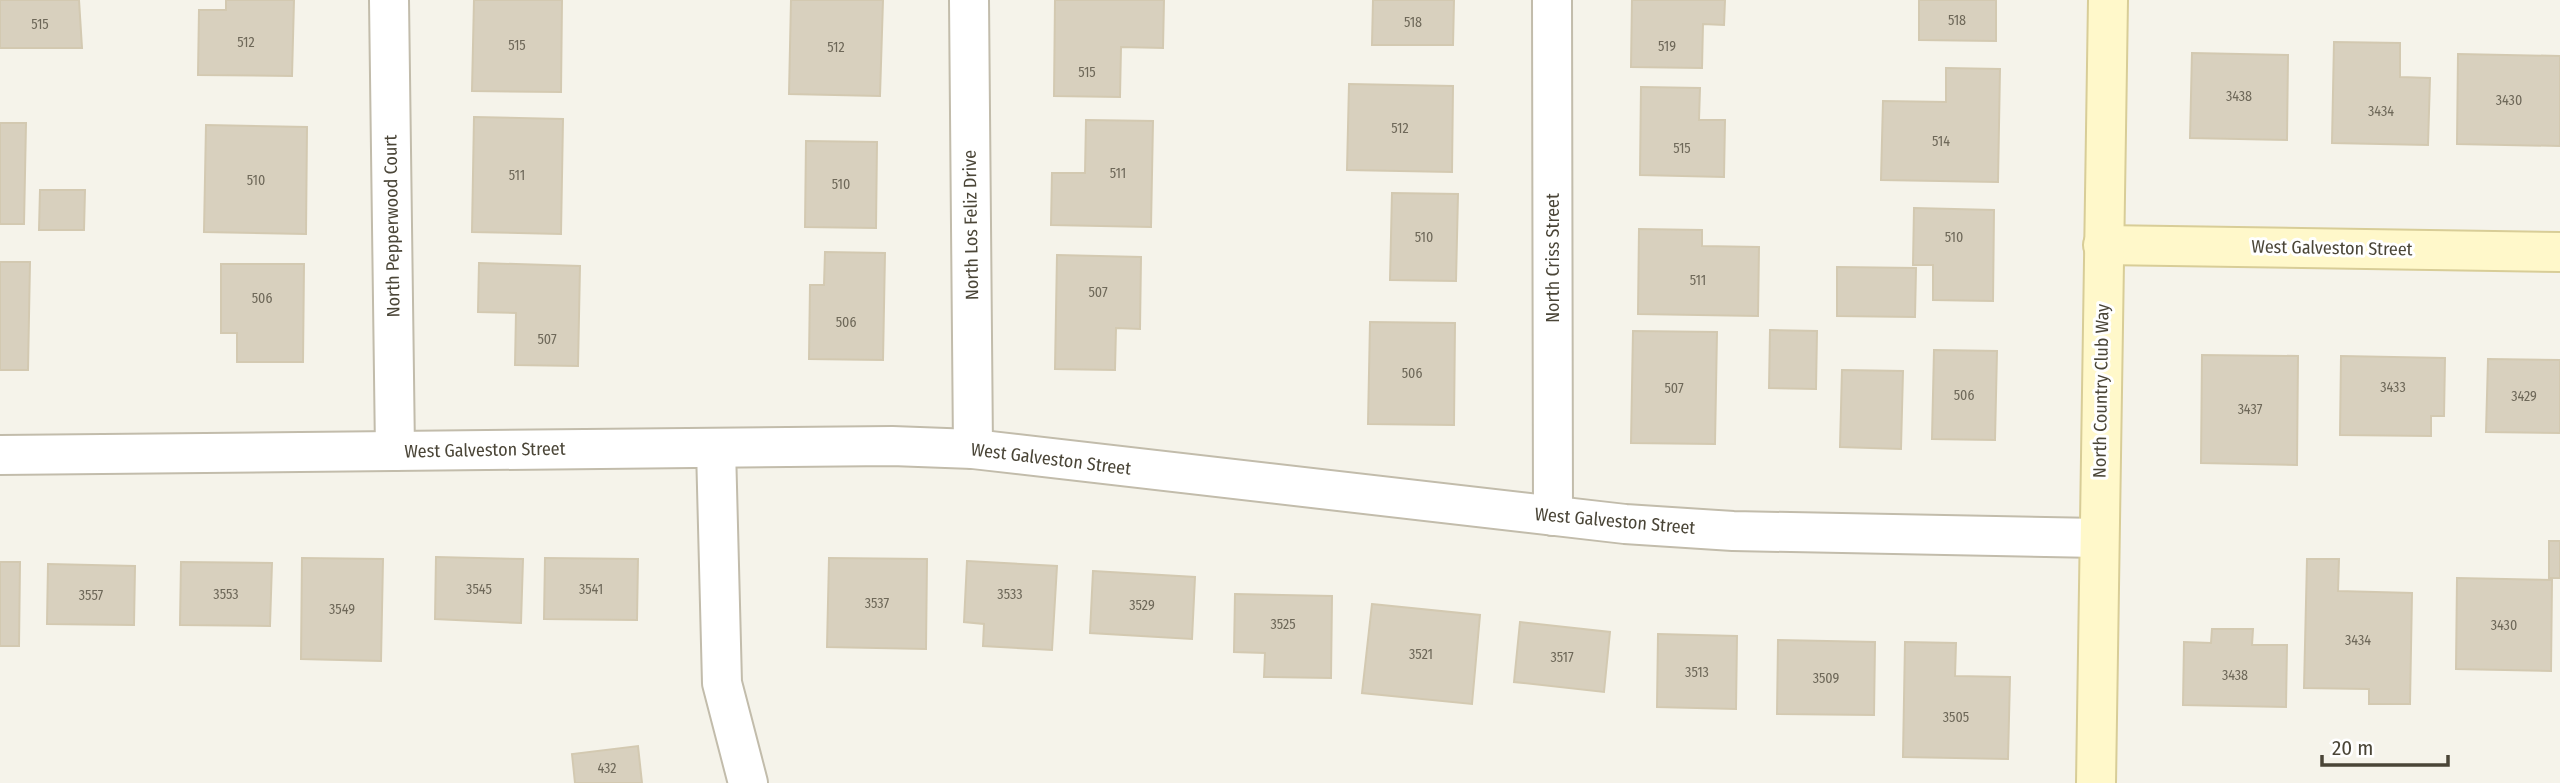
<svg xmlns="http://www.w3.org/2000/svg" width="2560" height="783" font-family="'Fira Sans Condensed',sans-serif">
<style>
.building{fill:#d8d0be;stroke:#d3c9b1;stroke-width:2}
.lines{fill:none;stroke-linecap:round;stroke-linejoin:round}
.street-casing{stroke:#c2bcab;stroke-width:42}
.secondary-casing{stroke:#d8cd97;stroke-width:42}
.street{stroke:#fff;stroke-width:38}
.secondary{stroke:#fff8ca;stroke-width:38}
.labels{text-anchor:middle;stroke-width:6;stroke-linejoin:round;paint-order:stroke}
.number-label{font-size:14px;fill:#6e6859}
.street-label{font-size:18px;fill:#4a4537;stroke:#fff}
</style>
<rect width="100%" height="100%" fill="#f5f3ea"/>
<g class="building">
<path d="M0 0H79L82 48H0Z"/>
<path d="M226 0H294L292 76 198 75 199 10H226Z"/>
<path d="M474 0H562L561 92 472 91Z"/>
<path d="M791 0H883L880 96 789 94Z"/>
<path d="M1055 0H1164L1163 48 1121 47 1120 97 1054 96Z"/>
<path d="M1373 0H1454L1453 45H1372Z"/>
<path d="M1632 0H1725L1724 25 1703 24 1702 68 1631 67Z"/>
<path d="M1919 0H1996V41L1919 40Z"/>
<path d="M2334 42 2400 43V77L2430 78 2428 145 2332 143Z"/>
<path d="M2192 53 2288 55 2287 140 2190 138Z"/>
<path d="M2458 54 2560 56V146L2457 144Z"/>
<path d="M1946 68 2000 69 1998 182 1881 180 1883 101 1946 102Z"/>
<path d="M1349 84 1453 86 1452 172 1347 170Z"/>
<path d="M1641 87 1700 88 1699 120H1725L1724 177 1640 175Z"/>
<path d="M474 117 563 119 561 234 472 232Z"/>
<path d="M1086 120 1153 121 1151 227 1051 225 1052 173H1085Z"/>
<path d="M0 123H26L24 224H0Z"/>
<path d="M206 125 307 127 306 234 204 232Z"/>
<path d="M806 141 877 142 876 228 805 227Z"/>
<path d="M40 190H85L84 230H39Z"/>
<path d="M1392 193 1458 194 1456 281 1390 280Z"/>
<path d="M1914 208 1994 210 1993 301 1933 300V265H1913Z"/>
<path d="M1639 229 1702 230V246L1759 247 1758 316 1638 314Z"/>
<path d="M825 252 885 253 883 360 809 359 810 285H824Z"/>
<path d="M1057 255 1141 257 1140 329 1116 328 1115 370 1055 369Z"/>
<path d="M0 262H30L28 370H0Z"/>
<path d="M479 263 580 266 578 366 515 365 516 313 478 312Z"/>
<path d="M221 264H304L303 362H237V333H221Z"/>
<path d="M1837 267 1916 268 1915 317 1837 316Z"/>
<path d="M1370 322 1455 323 1454 425 1368 424Z"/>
<path d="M1770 330 1817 331 1816 389 1769 388Z"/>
<path d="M1633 331 1717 332 1715 444 1631 443Z"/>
<path d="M1934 350 1997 351 1995 440 1932 439Z"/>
<path d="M2202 355 2298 356 2297 465 2201 463Z"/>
<path d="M2341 356 2445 358 2444 416H2431V436L2340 435Z"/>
<path d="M2488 359 2560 360V433L2486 432Z"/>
<path d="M1842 370 1903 371 1901 449 1840 447Z"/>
<rect x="2549" y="541" width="11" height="37"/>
<path d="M436 557 523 559 521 623 435 619Z"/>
<path d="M302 558 383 559 381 661 301 659Z"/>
<path d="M545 558 638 559 637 620 544 619Z"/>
<path d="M829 558 927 559 926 649 827 647Z"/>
<path d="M2307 559H2339L2338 591 2412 593 2410 704H2369V689L2304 688Z"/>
<path d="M967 561 1057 566 1052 650 983 646 984 624 964 622Z"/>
<path d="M0 562H20L19 646H0Z"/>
<path d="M181 562 272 563 270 626 180 625Z"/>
<path d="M48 564 135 566 134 625 47 624Z"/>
<path d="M1093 571 1195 577 1192 639 1090 633Z"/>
<path d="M2457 578 2552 580 2551 671 2456 669Z"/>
<path d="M1235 594 1332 596 1331 678 1264 677 1265 653 1234 652Z"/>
<path d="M1372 604 1480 615 1472 704 1362 693Z"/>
<path d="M1520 622 1610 632 1604 692 1514 682Z"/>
<path d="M2212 629H2253L2252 645H2287L2286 707 2183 705 2184 642 2211 643Z"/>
<path d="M1658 634 1737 636 1736 709 1657 707Z"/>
<path d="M1778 640 1875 642 1874 715 1777 714Z"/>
<path d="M1905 642 1956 643 1955 676 2010 677 2008 759 1903 757Z"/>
<path d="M638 746 642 783H575L572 754Z"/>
</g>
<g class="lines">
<defs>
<g id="street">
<path d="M389 0 395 451"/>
<path d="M969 0 973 449"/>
<path d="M1552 0 1553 516"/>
<path d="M716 448 722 683 748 783"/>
<path d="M0 455 892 446 973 449 1625 524 1733 531 2099 538"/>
</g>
<g id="secondary">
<path d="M2103 245 2560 252"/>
<path d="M2096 783 2108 0"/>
</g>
</defs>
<use href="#street" class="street-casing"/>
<use href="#secondary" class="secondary-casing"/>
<use href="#street" class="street"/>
<use href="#secondary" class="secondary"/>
</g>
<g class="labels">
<g class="number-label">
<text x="1957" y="25">518</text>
<text x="1413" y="27">518</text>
<text x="40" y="29">515</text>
<text x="246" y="47">512</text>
<text x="517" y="50">515</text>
<text x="1667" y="51">519</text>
<text x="836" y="52">512</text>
<text x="1087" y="77">515</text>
<text x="2239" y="101">3438</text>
<text x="2509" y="105">3430</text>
<text x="2381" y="116">3434</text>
<text x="1400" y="133">512</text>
<text x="1941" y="146">514</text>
<text x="1682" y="153">515</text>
<text x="1118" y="178">511</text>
<text x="517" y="180">511</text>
<text x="256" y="185">510</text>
<text x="841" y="189">510</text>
<text x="1424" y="242">510</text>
<text x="1954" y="242">510</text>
<text x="1698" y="285">511</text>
<text x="1098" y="297">507</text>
<text x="262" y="303">506</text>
<text x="846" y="327">506</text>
<text x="547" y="344">507</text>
<text x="1412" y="378">506</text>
<text x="2393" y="392">3433</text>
<text x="1674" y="393">507</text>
<text x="1964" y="400">506</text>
<text x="2524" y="401">3429</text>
<text x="2250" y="414">3437</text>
<text x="479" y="594">3545</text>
<text x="591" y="594">3541</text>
<text x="226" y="599">3553</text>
<text x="1010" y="599">3533</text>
<text x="91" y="600">3557</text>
<text x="877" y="608">3537</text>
<text x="1142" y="610">3529</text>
<text x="342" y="614">3549</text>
<text x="1283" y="629">3525</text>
<text x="2504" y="630">3430</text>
<text x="2358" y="645">3434</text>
<text x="1421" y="659">3521</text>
<text x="1562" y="662">3517</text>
<text x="1697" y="677">3513</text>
<text x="2235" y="680">3438</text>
<text x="1826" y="683">3509</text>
<text x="1956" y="722">3505</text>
<text x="607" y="773">432</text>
</g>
<g class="street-label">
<text transform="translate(971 225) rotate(-91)" y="6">North Los Feliz Drive</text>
<text transform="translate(392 226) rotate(-91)" y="6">North Pepperwood Court</text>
<text transform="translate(2332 248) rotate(1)" y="6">West Galveston Street</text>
<text transform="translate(1553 258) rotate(-90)" y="6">North Criss Street</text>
<text transform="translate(2101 391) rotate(-89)" y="6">North Country Club Way</text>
<text transform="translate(485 450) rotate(-1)" y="6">West Galveston Street</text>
<text transform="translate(1051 459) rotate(7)" y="6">West Galveston Street</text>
<text transform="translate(1615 521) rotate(5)" y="6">West Galveston Street</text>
</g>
</g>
<path d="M2322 755v10h126v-10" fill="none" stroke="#4a4537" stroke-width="3.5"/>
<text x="2332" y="755" font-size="21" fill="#4a4537" stroke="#ffffff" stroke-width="5" paint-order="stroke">20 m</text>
</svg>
